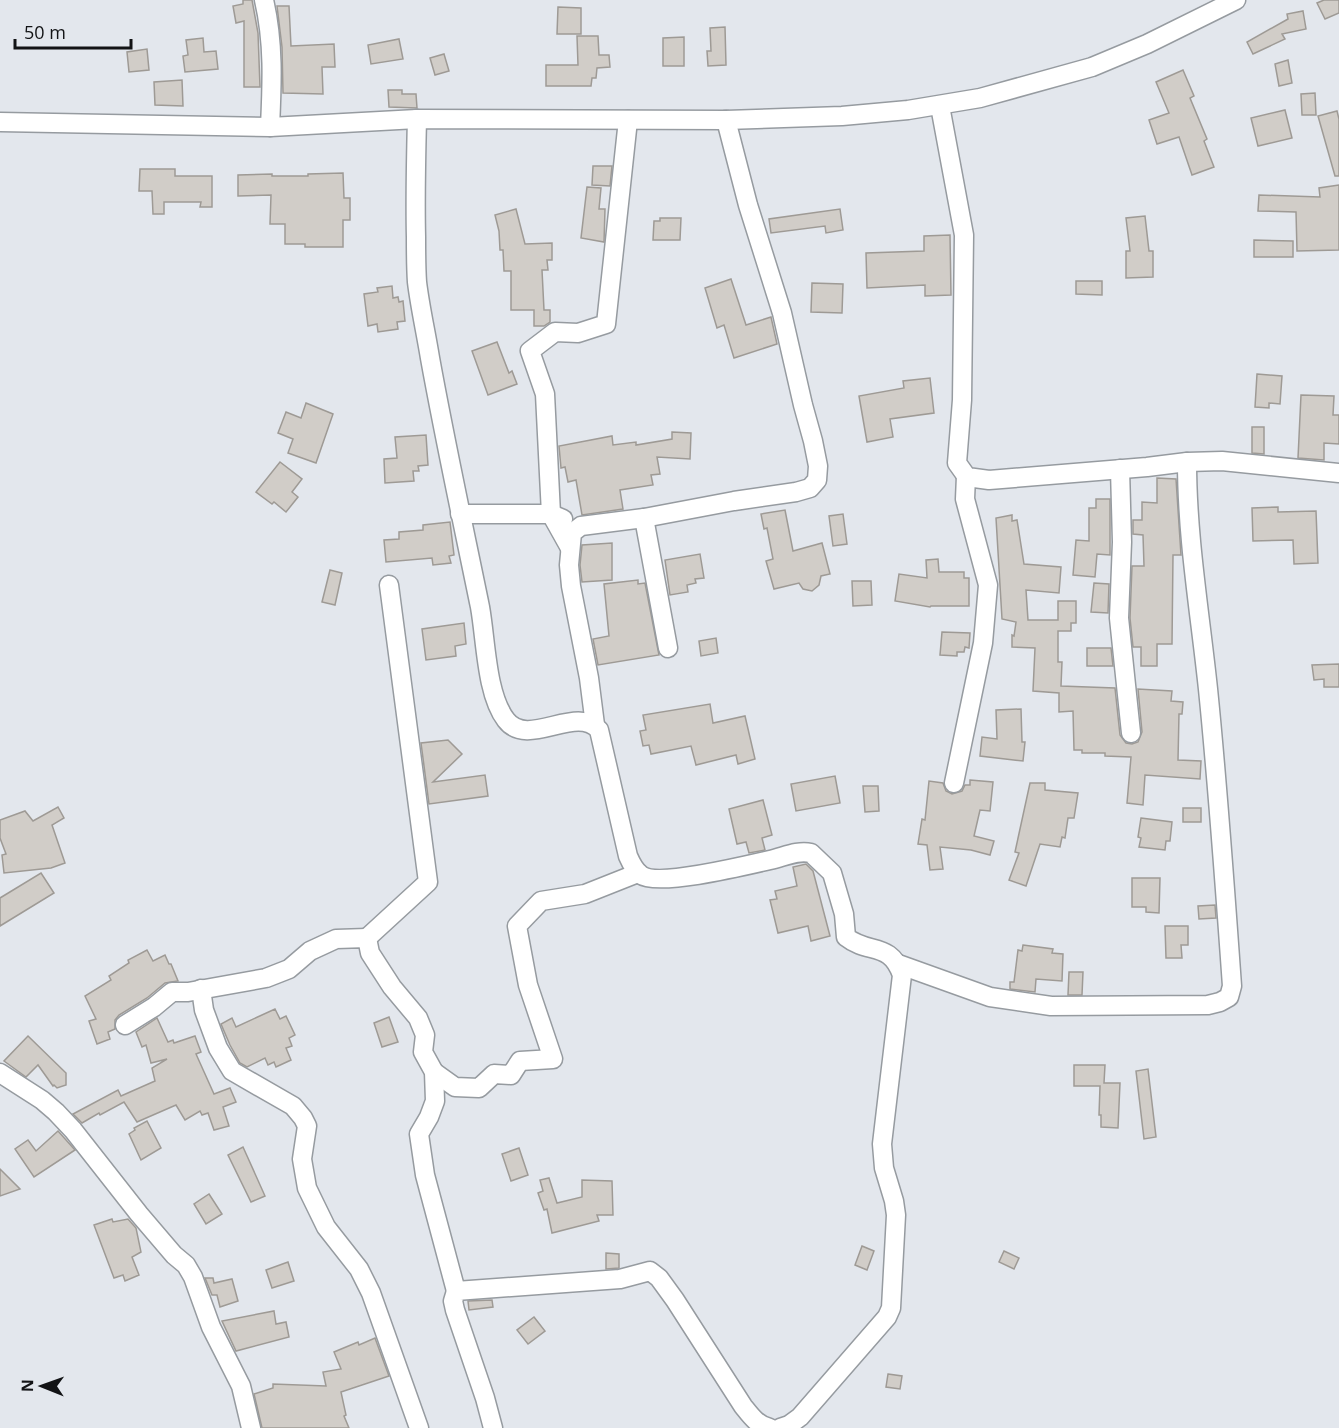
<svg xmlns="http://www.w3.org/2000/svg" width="1339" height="1428" font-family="'Open Sans',sans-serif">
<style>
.building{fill:#d1cdc8;stroke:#9e9a95;stroke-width:1.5}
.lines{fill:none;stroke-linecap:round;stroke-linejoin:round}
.minor-casing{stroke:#969ba0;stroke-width:21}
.minor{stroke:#fff;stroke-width:18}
</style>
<rect width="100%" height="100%" fill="#e3e7ed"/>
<g class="building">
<path d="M243 0H252L258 33 260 87H244V21L236 23 233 6 243 4Z"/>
<path d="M1324 0H1339V13L1325 19 1317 3Z"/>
<path d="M277 6H289L291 46 334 44 335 67H322L323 94 283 93 282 47Z"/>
<path d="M558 7 581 8V34H557Z"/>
<path d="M1303 11 1306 29 1282 34 1285 39 1253 54 1247 42 1288 19 1287 14Z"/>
<path d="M725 27 726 65 708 66 707 51H711L710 28Z"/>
<path d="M577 36H598L599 55H609L610 67 597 68 596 78H592L591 86H546V65H578Z"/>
<path d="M684 37V66H663V38Z"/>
<path d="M203 38 204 52 216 51 218 69 185 72 183 56 188 55 186 40Z"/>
<path d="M399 39 403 59 371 64 368 45Z"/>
<path d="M147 49 149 70 129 72 127 52Z"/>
<path d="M444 54 449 71 435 75 430 58Z"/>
<path d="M1288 60 1292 83 1279 86 1275 64Z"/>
<path d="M1183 70 1194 96 1190 98 1207 139 1204 141 1214 167 1192 175 1179 137 1157 144 1149 120 1169 113 1156 82Z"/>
<path d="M182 80 183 106 155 105 154 82Z"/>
<path d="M388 90H402V94H416L417 108 389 107Z"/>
<path d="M1315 93 1316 115H1302L1301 94Z"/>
<path d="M1285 110 1292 138 1258 146 1251 118Z"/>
<path d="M1337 111 1339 119V176H1335L1318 116Z"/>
<path d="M593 166H612L610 186 592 185Z"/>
<path d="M140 169H175V176H212V207H200L201 202H164V214H153L152 191H139Z"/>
<path d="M343 173 344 198H350V220H343V247H305V244H285V224H270L271 195 238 196V175L272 174V176H308V174Z"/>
<path d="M1339 185V250L1297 251 1296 212 1258 211 1259 195 1320 197 1319 188Z"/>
<path d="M587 187 601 188 599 209H605L604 242 581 238Z"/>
<path d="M516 209 525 244 552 243V260H547L548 270H542L544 310H550V322L544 326H534V310H511V271H504L503 250H500L499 231 495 215Z"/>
<path d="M840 209 843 230 826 233 825 226 771 233 769 219Z"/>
<path d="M1145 216 1149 251H1153V277L1126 278V251H1130L1126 218Z"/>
<path d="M660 218H681L680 240H653L654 221H660Z"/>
<path d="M950 235 951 295 925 296V285L867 288 866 253 924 251V236Z"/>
<path d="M1254 240 1293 241V257H1254Z"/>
<path d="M731 279 746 325 771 317 777 344 734 358 724 325 717 328 705 288Z"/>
<path d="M1076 281H1102V295L1076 294Z"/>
<path d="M812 283 843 284 842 313 811 312Z"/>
<path d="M392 286 393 298 398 297 399 302 403 301 405 321 397 322 398 329 378 332 377 324 368 326 364 294 378 292 377 288Z"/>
<path d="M497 342 509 373 512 371 517 384 488 395 472 351Z"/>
<path d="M1257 374 1282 376 1280 404 1269 403V408L1255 407Z"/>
<path d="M930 378 934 413 890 419 893 437 867 442 859 396 904 388 903 381Z"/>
<path d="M1301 395 1334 396 1333 415H1339V444L1324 443V460L1298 458Z"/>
<path d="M306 403 333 414 316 463 288 453 293 439 278 433 286 412 301 418Z"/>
<path d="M1252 427H1264V454L1252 453Z"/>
<path d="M672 432 691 433 690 459 657 457 660 474 651 475 653 485 620 490 623 509 582 515 576 480 568 482 565 467 561 468 559 446 612 436 613 445 636 442V445L672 439Z"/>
<path d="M426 435 428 465 418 466 419 471H413L414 481 385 483 384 459 397 458 395 437Z"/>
<path d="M280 462 302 479 292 492 298 497 286 512 274 502 272 504 256 492Z"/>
<path d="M1157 478 1176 479 1181 555H1173L1172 644H1157V666H1141V647H1133L1130 618 1132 566H1144L1143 535 1133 534V520H1142V502L1157 503Z"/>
<path d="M1096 499H1110V555L1097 554 1095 577 1073 575 1076 540 1089 541V508H1096Z"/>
<path d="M1278 507V512L1316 511 1318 563 1294 564 1293 540 1253 541 1252 508Z"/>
<path d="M785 510 793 551 822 543 830 574 821 576 819 585 812 591 803 589 799 583 774 589 766 561 773 559 767 528 764 529 761 514Z"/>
<path d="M843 514 847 544 833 546 829 516Z"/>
<path d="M1012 515V521L1017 520 1024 564 1061 567 1059 593 1026 590 1028 620H1058V601H1076V623H1071V631H1058V662H1062L1061 686 1115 688 1120 735 1126 743 1132 744 1138 742 1142 732 1138 689 1172 691 1171 701 1183 702 1182 714H1179L1178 760 1201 761 1200 779 1145 775 1143 805 1127 803 1131 757 1105 756V753H1082V750H1074L1073 711 1059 712V693L1033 691 1035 648 1012 647V635L1014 636 1016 622 1002 619 996 518Z"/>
<path d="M450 522 454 555 449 556 451 563 433 565 432 558 386 562 384 540 399 539V532L423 530V525Z"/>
<path d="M612 543V580L582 582 580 565 582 545Z"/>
<path d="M700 554 704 578 695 579 696 583 687 585 688 592 670 595 665 560Z"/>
<path d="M938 559 939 572H964V578H969V606H931L930 607 895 601 899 574 927 578 926 560Z"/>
<path d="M330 570 342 573 335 605 322 602Z"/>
<path d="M638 580V584L645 583 659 655 598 665 593 639 609 636 604 584Z"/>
<path d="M852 581H871L872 605 853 606Z"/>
<path d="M1094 583 1109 584 1108 613 1091 612Z"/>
<path d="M464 623 466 644 455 646 456 656 426 660 422 629Z"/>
<path d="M942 632 970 633 969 648 965 647 964 652H957V656L940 655Z"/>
<path d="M716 638 718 653 701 656 699 641Z"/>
<path d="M1087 648H1111L1113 666H1087Z"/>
<path d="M1339 664V687H1324V679L1314 680 1312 665Z"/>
<path d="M710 704 713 723 745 716 755 759 738 764 736 755 696 765 691 746 651 754 649 745 643 746 640 731 646 730 643 715Z"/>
<path d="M1021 709 1022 742H1025L1023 761 980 756 982 737 997 739 996 710Z"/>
<path d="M448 740 462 754 433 782 485 775 488 796 429 804 421 743Z"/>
<path d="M835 776 840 803 796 811 791 784Z"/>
<path d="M970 780 993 782 990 811 980 810 974 836 994 841 990 855 971 850 940 847 943 869 930 870 927 845 918 844 922 819 925 820 929 781 943 783 946 791 952 794 962 791 965 785H970Z"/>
<path d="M1030 783H1045V790L1078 793 1074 818H1068L1065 838 1062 837 1060 847 1040 844 1026 886 1009 880 1019 853 1015 852Z"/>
<path d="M863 786H878L879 811 865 812Z"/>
<path d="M763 800 772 835 762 838 765 850 749 853 746 842 737 844 729 809Z"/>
<path d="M58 807 64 818 52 825 65 863 51 868 4 873 2 855 6 854 0 838V820L25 811 33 821Z"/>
<rect x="1183" y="808" width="18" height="14"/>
<path d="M1141 818 1172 822 1170 841H1166L1165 850 1139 847 1141 838 1138 837Z"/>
<path d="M806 864 813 871 830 936 811 941 808 926 778 933 770 900 777 899 775 891 797 886 793 867Z"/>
<path d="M41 873 54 893 0 926V898Z"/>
<path d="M1132 878H1160L1159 913 1146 912V907H1132Z"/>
<path d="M1215 905 1216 918 1199 919 1198 906Z"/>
<path d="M1165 926H1188V945H1181L1182 958H1166Z"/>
<path d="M1023 945 1053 949 1052 953 1063 954 1062 981 1036 979 1035 992 1010 989V982H1014L1018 950 1022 951Z"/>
<path d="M147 950 153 961 165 955 169 964H171L178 981 165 983 147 998 119 1015 115 1020V1029L108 1032 110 1039 97 1044 89 1021 96 1019 85 996 111 980 109 976 129 963 128 960Z"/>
<path d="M1069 972H1083L1082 995H1068Z"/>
<path d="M275 1009 280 1019 286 1016 295 1035 289 1038 292 1046 286 1048 291 1060 276 1067 274 1062 268 1065 265 1058 247 1067 240 1063 230 1045 221 1024 232 1018 236 1027Z"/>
<path d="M389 1017 398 1042 382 1047 374 1023Z"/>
<path d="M157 1018 168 1042 173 1040 174 1043 195 1036 201 1052 196 1054 214 1094 230 1088 236 1102 223 1107 229 1126 214 1130 208 1113 202 1115 200 1111 185 1120 176 1105 137 1122 124 1102 100 1115 99 1113 82 1123 73 1114 118 1090 121 1096 155 1081 152 1068 167 1059 151 1063 146 1045 142 1047 136 1032Z"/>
<path d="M28 1036 66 1073V1085L57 1088 54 1085 53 1086 38 1065 26 1077 4 1061Z"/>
<path d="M1074 1065H1105L1104 1083H1120L1118 1128 1101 1127V1115H1099L1100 1086H1074Z"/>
<path d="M1148 1069 1156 1137 1144 1139 1136 1071Z"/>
<path d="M147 1121 161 1148 141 1160 129 1134 135 1130 134 1128Z"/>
<path d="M58 1131 75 1150 34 1177 15 1149 28 1140 36 1151Z"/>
<path d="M243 1147 265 1196 251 1202 228 1155Z"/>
<path d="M519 1148 528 1175 511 1181 502 1154Z"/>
<path d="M0 1169 20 1189 0 1196Z"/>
<path d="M549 1178 557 1203 582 1197V1180L612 1181 613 1215H597L599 1221 552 1233 547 1209 544 1210 538 1193 543 1191 540 1180Z"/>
<path d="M209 1194 222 1214 206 1224 194 1204Z"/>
<path d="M112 1219 113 1222 128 1219 136 1228 141 1252 132 1257 139 1275 125 1281 123 1275 114 1278 94 1225Z"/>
<path d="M862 1246 874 1251 867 1270 855 1265Z"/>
<path d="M1004 1251 1019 1258 1014 1269 999 1262Z"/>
<path d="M606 1253 619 1254V1268L606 1269Z"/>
<path d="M288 1262 294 1281 272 1288 266 1270Z"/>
<path d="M205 1278H213L214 1283 232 1279 238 1301 220 1307 217 1295H212Z"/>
<path d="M492 1300 493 1307 469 1310 468 1301Z"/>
<path d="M274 1311 276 1324 286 1322 289 1337 236 1351 222 1321Z"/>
<path d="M534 1317 545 1331 528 1344 517 1330Z"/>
<path d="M375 1338 389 1376 341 1392 346 1415 344 1416 349 1428H262L254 1394 273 1388V1384L326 1386 323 1372 341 1369 334 1352 358 1342 359 1345Z"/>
<path d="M888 1374 902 1376 900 1389 886 1387Z"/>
</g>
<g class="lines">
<defs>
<g id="minor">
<path d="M264 0C274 43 272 84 270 127"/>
<path d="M940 106 964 235 962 400 957 463 967 477 989 480 1147 467 1187 462 1222 461 1339 473"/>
<path d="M417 119C416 158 415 197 416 237 416 252 416 267 417 282 420 307 426 333 430 358 445 441 463 524 480 607 486 640 486 694 506 720 528 749 576 704 599 730L628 856C631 863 635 871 641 875 658 887 748 865 770 860 784 857 797 850 811 853L832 873 844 914 846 937C869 955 890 941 902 975L882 1144 884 1168 894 1201 896 1215 891 1308 887 1317 800 1417 789 1425 780 1428"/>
<path d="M0 122 270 127 417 119 726 120 842 116 908 110 980 98 1092 67 1147 44 1236 0"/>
<path d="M1120 469 1122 542 1119 618 1131 733"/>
<path d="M460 514H551L563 519"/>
<path d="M644 518 668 648"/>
<path d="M570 548 551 514 545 394 530 351 555 332 578 333 606 324 628 120"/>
<path d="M595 725 589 678 571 586 569 565 572 533 581 526 644 518 734 501 796 492 810 488 817 480 818 466 813 441 803 405 782 313 748 205 726 120"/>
<path d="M954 783 983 643 988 585 965 499 966 476"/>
<path d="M367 938 428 882 389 585"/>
<path d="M898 964 990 997 1051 1006 1208 1005 1220 1002 1229 997 1232 986C1225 887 1218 788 1208 689 1200 613 1187 538 1187 462"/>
<path d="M201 989 204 1010 218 1048 232 1071 293 1106 303 1118 307 1126 302 1159 307 1188 326 1227 359 1269 371 1293 419 1428"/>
<path d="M125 1025 154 1007 172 992H188L266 978 289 969 310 951 336 939 367 938 370 953 392 987 418 1018 425 1035 423 1052 434 1072 435 1101 429 1117 419 1134 425 1175 456 1291"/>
<path d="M434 1072 455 1087 479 1088 494 1074 511 1075 520 1061 553 1059 528 985 517 926 541 901 585 894 638 873"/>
<path d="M0 1073 42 1100 56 1112 73 1130 139 1214 174 1255 186 1265 193 1277 211 1327 241 1386 251 1428"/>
<path d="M493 1428 485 1398 455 1310 453 1301 456 1291 620 1279 650 1271 659 1278 675 1300 743 1406C751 1416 757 1425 770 1428"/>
</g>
</defs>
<use href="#minor" class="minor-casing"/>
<use href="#minor" class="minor"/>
</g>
<g transform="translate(42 1386) rotate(271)" stroke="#e3e7ed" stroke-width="4.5" paint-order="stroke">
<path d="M0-4.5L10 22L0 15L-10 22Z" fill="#121315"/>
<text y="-9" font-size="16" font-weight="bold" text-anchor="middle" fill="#121315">N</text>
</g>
<path d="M15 39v9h116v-9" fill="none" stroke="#121315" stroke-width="3"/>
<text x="24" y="39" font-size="18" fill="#121315" stroke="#e3e7ed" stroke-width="4.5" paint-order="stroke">50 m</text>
</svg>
